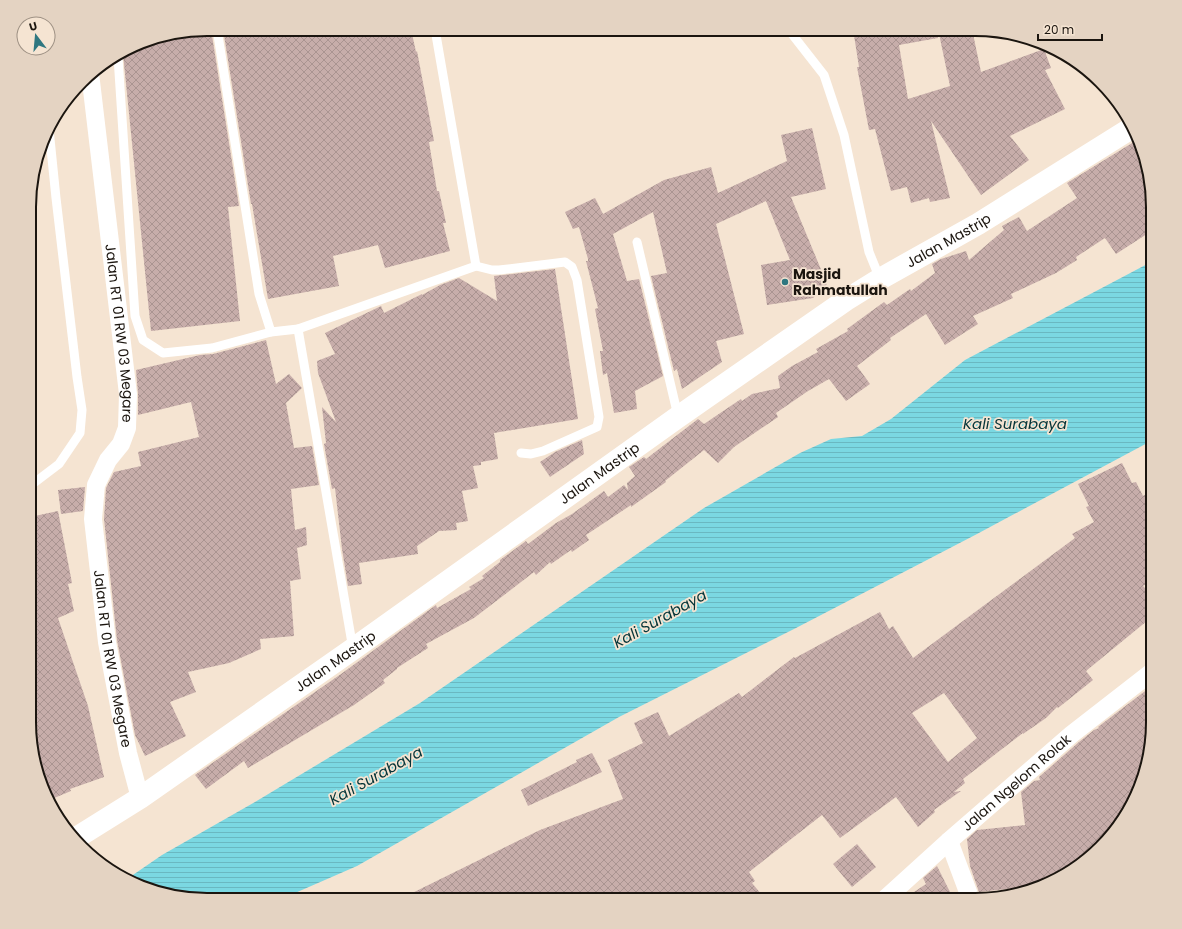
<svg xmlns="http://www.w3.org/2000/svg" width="1182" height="929" font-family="Poppins,sans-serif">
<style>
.water{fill:url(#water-rules)}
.building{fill:url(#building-cross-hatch);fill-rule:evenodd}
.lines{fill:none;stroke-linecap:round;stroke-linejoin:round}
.lane{stroke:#fff;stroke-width:9}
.street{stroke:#fff;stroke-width:18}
.primary{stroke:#fff;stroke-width:22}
.poi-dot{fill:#2f7780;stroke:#f5e4d2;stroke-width:1.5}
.labels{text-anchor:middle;stroke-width:3.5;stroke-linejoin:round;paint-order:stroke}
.street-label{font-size:14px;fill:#1b150f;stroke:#f5e4d2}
.poi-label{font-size:14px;font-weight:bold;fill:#1b150f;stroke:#f5e4d2;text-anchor:start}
.water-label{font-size:15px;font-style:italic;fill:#043438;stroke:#f5e4d2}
.rim{fill:none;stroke:#1b150f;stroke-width:2}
</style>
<defs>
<pattern id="water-rules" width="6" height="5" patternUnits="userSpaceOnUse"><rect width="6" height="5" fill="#7bd8e2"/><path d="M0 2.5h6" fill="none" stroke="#6ab8c1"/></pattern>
<pattern id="building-cross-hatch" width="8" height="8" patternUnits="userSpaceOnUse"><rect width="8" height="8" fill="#c7adaa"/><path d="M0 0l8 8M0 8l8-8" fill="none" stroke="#aa9491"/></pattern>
</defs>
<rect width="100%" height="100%" fill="#f5e4d2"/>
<path class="water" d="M1153 261V440L977 534 796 628 619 717 357 866 279 900H196L139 887 127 879 162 855 255 802 420 703 704 508 800 453 831 439 862 436 891 419 965 360Z"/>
<g class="building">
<path d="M207 29H211L239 206 228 207 240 321 151 331 123 54 150 39Z"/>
<path d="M223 29H411L416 52 417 51 434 141 429 142 437 191H439L446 223H443L450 251 385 268 378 245 333 256 339 286 268 299 252 204H251Z"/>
<path d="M853 29H937L938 38 899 45 908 99 950 86 938 29H972L981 72 1044 49 1051 68 1045 70 1065 109 1010 136 1029 160 981 195 931 121 950 198 930 202 929 198 911 203 907 187 891 191 875 129 869 130 857 67H859Z"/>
<path d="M812 128 826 189 791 197 827 284 813 298 767 305 761 265 790 260 766 201 716 224 744 334 716 341 722 362 682 389 677 369 674 371 651 276 667 273 653 212 613 234 627 281 639 279 663 376 635 391 637 409 614 413 607 373 603 375 600 351H603L595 309 598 308 586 261H588V259L579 227 573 229 565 212 595 198 603 214 664 180 711 167 718 193 787 161 781 135Z"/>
<path d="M1137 140 1153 207V230L1116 254 1105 238 1076 257 1077 260 1056 273 1011 294 1013 298 973 316 978 324 945 345 926 314 890 338 891 340 857 366 870 384 846 401 829 379 808 391 776 413 778 417 734 447 718 463 704 450 665 481 666 482 631 507V505L586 535 589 540 572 552 571 550 551 564 550 562 536 575 534 572 474 618 426 644 428 648 397 668V669L383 680 385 683 354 705 248 768 244 761 206 789 195 775 341 674 436 605 437 608 471 589 469 587 484 578 482 576 500 562V560L526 541 528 544 556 523 572 514 604 491 608 497 624 485 628 490 627 483 635 476 629 467 644 457 646 459 698 419 704 424 741 399 742 401 752 394 780 388 778 376 792 366 818 352 816 349 848 331 847 329 884 302 887 305 910 289 911 291 935 273 932 264 941 259 966 251 969 260 1004 230 1002 226 1019 217 1027 231 1077 198 1067 183Z"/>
<path d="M555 269 578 419 494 433 498 459 481 462V465L473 466 478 488 462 491 468 521 456 523 457 530 439 531 417 546 418 554 359 563 362 584 348 586 342 549 335 488 332 489 324 444 326 443 322 407 336 422 318 373 317 361 335 354 325 333 379 307 381 306 384 313 422 294V295L440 285 459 278 497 301 494 276Z"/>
<path d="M266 340 276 384 289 374 302 388 286 403 294 448 312 446 319 485 291 489 295 530 306 527 307 545 297 548 301 579 290 581 294 636 260 639 261 649 229 663 188 672 196 692 170 702 186 736 145 756 135 735 117 640 104 519 106 488 114 472 141 466 138 452 199 437 191 402 138 415V393L136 370 200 355 213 354Z"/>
<path d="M582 440 584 454 550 477 540 462 555 452Z"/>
<path d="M1122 463 1132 483 1136 482 1143 496 1153 490V579L1143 586 1153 596V616L1086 671 1093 680 1058 708 1057 707 1046 718 1023 734V733L963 779 965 783 954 792 961 791 934 810 935 812 918 827 896 797 840 838 822 815 749 872 755 881 752 883 766 900H398L540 830 623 799 608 760 643 743 634 723 658 712 669 736 739 693 742 697 794 657 795 658 880 612 889 629 893 626 913 658 1075 538 1072 534 1094 522 1086 507 1089 506 1078 484ZM944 693 977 738 948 762 912 713Z"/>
<path d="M85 487 83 511 61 514 58 490Z"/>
<path d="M58 511 72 583 68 584 74 611 58 618 88 706 104 777 70 789 71 791 47 801 29 734 30 517Z"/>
<path d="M1153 685V734L1139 790 1109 839 1043 886 1027 890 1026 887 979 892 970 866 967 839 977 830 1025 825 1021 792 1034 781 1040 780 1039 777 1079 742 1094 730 1099 728 1098 727Z"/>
<path d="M592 753 602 772 528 806 521 790 577 762 576 760Z"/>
<path d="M857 844 876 867 852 887 833 864Z"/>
<path d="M937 866 954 900H902L926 884 923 878Z"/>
</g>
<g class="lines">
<g class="lane">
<path d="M217 29 259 294 271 332 298 329 476 266 435 29"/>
<path d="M788 29 824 75 844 135 869 252 880 279"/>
<path d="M118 57 135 316 143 340 163 353 212 348 271 332"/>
<path d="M637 242 678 416"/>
<path d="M476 266 492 270H499L565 262 572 267 577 280 599 417 597 427 543 451 531 454 521 453"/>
<path d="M298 329 353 649"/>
<path d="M30 486 59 464 80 433 82 410 77 377 56 198 49 129"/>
</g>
<g class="street">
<path id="s1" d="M90 73 128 394 127 428 121 444 108 460 96 485 93 519 107 642 128 753 140 798"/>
<path d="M949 841 971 900"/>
<path id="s2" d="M884 900 949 841 1072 734 1153 671"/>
</g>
<path class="primary" id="s3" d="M76 838 140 798 353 649 678 417 846 300 880 279 978 224 1133 127"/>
</g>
<circle class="poi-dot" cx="785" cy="282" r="4"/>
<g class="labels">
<g class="street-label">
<text dy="5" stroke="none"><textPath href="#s3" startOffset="1058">Jalan Mastrip</textPath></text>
<text dy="5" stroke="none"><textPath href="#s1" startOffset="262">Jalan RT 01 RW 03 Megare</textPath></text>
<text dy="5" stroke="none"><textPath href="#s3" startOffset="638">Jalan Mastrip</textPath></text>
<text dy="5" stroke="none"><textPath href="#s1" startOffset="598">Jalan RT 01 RW 03 Megare</textPath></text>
<text dy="5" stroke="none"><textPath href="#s3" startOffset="314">Jalan Mastrip</textPath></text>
<text dy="5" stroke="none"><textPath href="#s2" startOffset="177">Jalan Ngelom Rolak</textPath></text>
</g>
<g class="poi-label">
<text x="793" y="279">Masjid<tspan x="793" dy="16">Rahmatullah</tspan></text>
</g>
<g class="water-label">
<text x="1015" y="429">Kali Surabaya</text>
<text transform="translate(660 619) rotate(-29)" y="5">Kali Surabaya</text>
<text transform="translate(376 776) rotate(-29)" y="5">Kali Surabaya</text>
</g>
</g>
<path d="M0 0H1182V929H0ZM207 36H975A171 171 0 0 1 1146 207V722A171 171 0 0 1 975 893H207A171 171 0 0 1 36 722V207A171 171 0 0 1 207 36Z" fill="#e4d3c2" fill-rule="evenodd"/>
<path class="rim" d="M207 36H975A171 171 0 0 1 1146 207V722A171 171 0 0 1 975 893H207A171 171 0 0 1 36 722V207A171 171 0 0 1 207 36Z"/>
<g transform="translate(36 36) rotate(344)"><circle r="19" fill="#f5e4d2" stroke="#9e9184"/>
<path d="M0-3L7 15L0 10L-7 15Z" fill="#2f7780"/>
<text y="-6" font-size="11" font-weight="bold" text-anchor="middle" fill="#1b150f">U</text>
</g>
<path d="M1038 34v6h64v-6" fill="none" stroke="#1b150f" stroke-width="2"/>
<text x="1044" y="34" font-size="12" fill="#1b150f" stroke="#f5e4d2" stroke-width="3" paint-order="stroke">20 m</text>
</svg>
